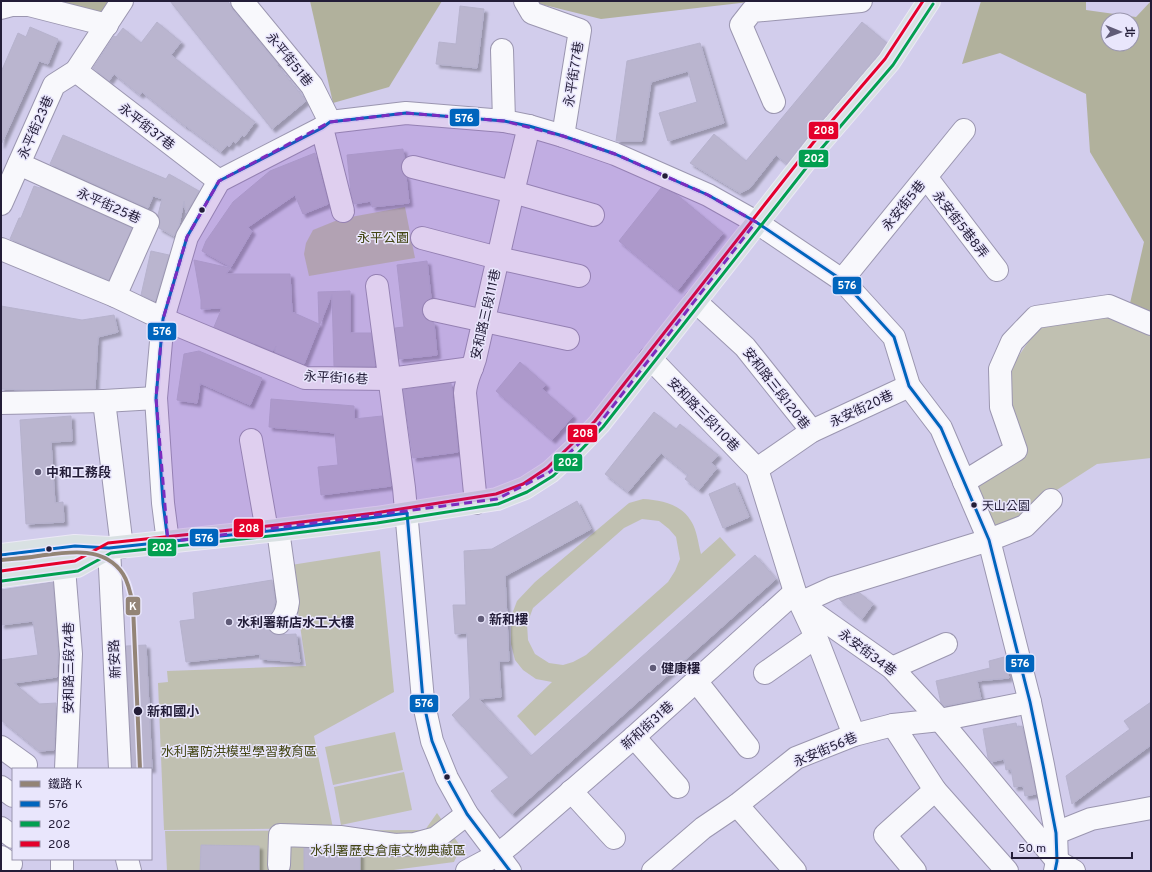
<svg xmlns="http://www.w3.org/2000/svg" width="1152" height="872" font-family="Overpass,'Noto Sans TC',sans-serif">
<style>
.green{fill:#c0c0b1;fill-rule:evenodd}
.forest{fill:#b1b19c;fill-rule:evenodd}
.building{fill:#bab5cf;stroke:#b6b2cd;filter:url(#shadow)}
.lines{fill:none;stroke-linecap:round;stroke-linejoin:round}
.minor-casing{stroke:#9b96b0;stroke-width:24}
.major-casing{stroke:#ebe8f6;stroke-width:24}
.minor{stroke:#f8f8fc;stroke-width:22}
.major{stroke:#d9e1e3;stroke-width:22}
.bus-1-casing{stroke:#e9e6fc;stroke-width:6}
.bus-2-casing{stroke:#e9e6fc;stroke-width:6}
.bus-3-casing{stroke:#e9e6fc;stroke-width:6}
.bus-1{stroke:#0065bd;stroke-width:3}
.bus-2{stroke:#029f50;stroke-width:3}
.bus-3{stroke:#e4002b;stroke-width:3}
.rail-1-casing{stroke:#e9e6fc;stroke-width:7}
.rail-1{stroke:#938476;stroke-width:4}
.marked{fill:#7b2cbf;fill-opacity:0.2;stroke:#7b2cbf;stroke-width:3;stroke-dasharray:8 5;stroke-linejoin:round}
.bus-dot{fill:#231d38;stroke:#e9e6fc;stroke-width:1.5}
.poi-dot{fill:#605b77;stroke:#e9e6fc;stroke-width:1.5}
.labels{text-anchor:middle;stroke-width:3;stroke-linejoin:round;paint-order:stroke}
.bus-label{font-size:12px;fill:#231d38;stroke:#e9e6fc;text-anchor:start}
.street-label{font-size:13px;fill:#231d38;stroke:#e9e6fc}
.park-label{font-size:13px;fill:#434614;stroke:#e9e6fc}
.poi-label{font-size:13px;font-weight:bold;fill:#231d38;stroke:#e9e6fc;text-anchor:start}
.stop-label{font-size:13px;font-weight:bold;fill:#231d38;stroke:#e9e6fc;text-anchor:start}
.line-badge{stroke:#e9e6fc;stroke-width:1.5}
.badge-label{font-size:11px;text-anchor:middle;font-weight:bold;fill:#fff}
</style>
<defs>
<filter id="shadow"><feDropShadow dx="3.5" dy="3.5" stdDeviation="1" flood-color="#0004"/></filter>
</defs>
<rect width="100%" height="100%" fill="#d2cdec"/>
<g class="green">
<path d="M405 207 415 258 309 276 304 254 306 243 313 230 340 219Z"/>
<path d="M1111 312 1151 333V458L1097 464 1049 495 1032 518 990 532 971 483 1021 453 1007 373 1039 326Z"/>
<path d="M643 499C661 500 681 504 691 521 697 530 698 543 701 554L720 537 736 555 697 591 535 736 517 716 552 682 536 679 523 670 515 660 511 644V617L517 601 535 582 629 503ZM642 519 659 521 669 529 676 537 680 559 675 571 668 582 586 655 573 662 563 665 549 663 535 654 528 640 527 624 533 608 624 528Z"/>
<path d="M380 551 394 692 314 736 333 828 164 830 158 683 168 682 167 671 306 666 291 565Z"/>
<path d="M395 732 403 770 333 785 325 747Z"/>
<path d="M404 772 412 810 341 825 334 787Z"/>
<path d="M437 813 461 847 454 862 386 871H167L165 831 425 830Z"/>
</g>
<g class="forest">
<path d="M46 1H113L106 13Z"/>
<path d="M310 1H442L389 87 333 103Z"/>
<path d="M528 1H758L601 19Z"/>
<path d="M981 1H1086V10L1136 17 1151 1V321L1128 312 1144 242 1090 152 1086 94 1000 53 962 64ZM1108 20H1132V44H1108Z"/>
</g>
<g class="building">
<path d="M170 1H228L232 9 275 61 278 64 277 65 306 101 272 129Z"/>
<path d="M460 6 484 9 477 68 436 64 439 42 456 44Z"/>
<path d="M157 22 181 42 171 55 255 122 244 137 242 135 236 143 233 141 229 147 227 145 221 152 186 126V127L142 92 140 95 114 74 109 81 93 68 114 36 116 37 123 28 141 43Z"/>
<path d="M862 22 887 43 880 53 807 138 787 164 776 155 750 188 740 193 690 163 714 134 746 161Z"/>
<path d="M30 27 58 39 48 64 39 61 1 145V72L18 33 26 37Z"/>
<path d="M700 43 724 123 668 141 659 113 697 102 688 71 651 82 642 141H616L627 61Z"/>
<path d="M63 135 166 179 169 174 199 191 186 213 184 201 179 226 174 236 159 228 160 221 158 215 162 199 153 196 148 208 50 164Z"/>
<path d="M403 149 404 159 401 164V170L406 177 409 203 372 207 371 201 354 204 351 193 347 155Z"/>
<path d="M315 153 328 204 303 214 295 195 248 227 252 231 231 267 202 251 206 241 233 202 270 171Z"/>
<path d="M34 186 40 188 41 187 132 228 109 280 10 239 19 218H21Z"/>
<path d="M661 188 676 194 723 233 678 290 619 241Z"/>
<path d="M151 251 169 255 155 301 141 295Z"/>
<path d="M194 260 230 268 226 274H290L292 312 319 324 318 292 350 291V333H371L375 366H334L332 294 304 364 275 352 276 346 273 351 214 327 222 308 201 309V300Z"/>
<path d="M427 261 431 298 425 302 422 307V313L426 319 434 323 437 355 399 359 395 328 404 327 397 265Z"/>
<path d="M1 306 82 320 114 315 118 332 98 337 95 389 26 390 1 389Z"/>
<path d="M199 351 262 378 250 405 200 383 197 403 177 400 184 354Z"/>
<path d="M520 362 546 385 542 389 573 416 552 440 496 391Z"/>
<path d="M451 383 458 452 413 458 403 390Z"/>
<path d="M271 399 354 406V419L382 416 391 486 321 495 318 467 338 465 335 433 269 427Z"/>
<path d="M654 412 676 429 680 424 718 455 711 463 717 468 699 490 685 479 688 475 661 453 628 492 605 474Z"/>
<path d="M71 416 72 441 51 442 55 503 63 502 64 522 26 524 20 420Z"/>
<path d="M735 483 749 517 723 528 709 494Z"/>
<path d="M577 501 591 529 505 576 509 661H499L501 697 479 699 531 756 755 555 776 579 512 814 491 791 509 777 452 715 470 698 467 633 455 634 453 605H466L464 551 492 549Z"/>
<path d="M272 580 275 602 273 610 267 620V627L271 632 276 635 296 634 300 662 260 659V654L186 662 180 621 195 619 193 593Z"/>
<path d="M53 582 58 654 57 677 14 683 39 704 56 703 54 750 39 751 1 720V660L38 655 33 621 1 625V590Z"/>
<path d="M860 593 873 604 862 619 839 599Z"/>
<path d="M146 645 152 769H132L126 646Z"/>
<path d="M1004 657 1009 678 977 681 981 699 944 706 941 703 936 681 990 668 989 661Z"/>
<path d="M1151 702V745L1072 804 1066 776 1130 729 1124 721Z"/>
<path d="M1016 723 1017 727 1022 726 1036 794 1025 796 1023 786 1014 787 1011 769 1006 770 1004 759 991 762 988 758 983 729Z"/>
<path d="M201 845 259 846V871H200Z"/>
<path d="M304 848 339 849 360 852V871H304Z"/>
</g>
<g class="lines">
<defs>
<g id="minor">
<path d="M242 1 312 86 330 122"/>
<path d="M525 1 532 13 580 30 563 136"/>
<path d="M1 8 12 5H29L107 25"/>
<path d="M502 50 504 121"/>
<path d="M76 71 219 181"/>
<path d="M774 102 741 25 752 11 861 1"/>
<path d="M322 128 343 211"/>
<path d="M19 164 148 222 115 296"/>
<path d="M413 167 513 192 593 215"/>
<path d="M926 177 997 270"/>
<path d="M1 204 54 85 76 71 122 1"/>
<path d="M422 238 498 258 579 276"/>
<path d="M1 249 115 296 163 319 305 378 390 379 472 368"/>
<path d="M842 280 964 130"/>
<path d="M377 286 404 488 423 700 432 741 447 778 467 814 510 871"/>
<path d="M695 301 745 347 812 431"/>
<path d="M434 310 568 339"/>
<path d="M650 358 757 469 795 592 816 637 854 735"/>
<path d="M104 401 156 398"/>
<path d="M1 403 104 401 122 547"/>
<path d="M251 440 267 531"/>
<path d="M757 469 812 431 909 386"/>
<path d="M964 482 1016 450 1001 407 1000 369 1012 342 1036 317 1109 306 1151 324"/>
<path d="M476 503 465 393C466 379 471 372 475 359L513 192 529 126"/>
<path d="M278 530 288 602C287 611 285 617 279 623"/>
<path d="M168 542 163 503 156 398 163 319 187 237 219 181 322 128 330 122 406 113 504 121 529 126 563 136 615 154 708 195 756 222 842 280 894 337 909 386 941 428 989 540 1030 702 1043 765 1056 833 1057 861 1055 871"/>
<path d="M109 548 120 769"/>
<path d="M64 568 71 654 66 769"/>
<path d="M800 603 833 588 989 540 1025 526 1051 500"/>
<path d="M801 604 892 668 940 720 1057 861 1074 871"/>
<path d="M892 668 946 644"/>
<path d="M765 673 816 637"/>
<path d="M696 681 748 747"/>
<path d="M893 725 935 790 885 835 915 871"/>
<path d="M634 737 678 787"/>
<path d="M1 747 26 765"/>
<path d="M1 787 13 796"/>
<path d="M935 790 1007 871"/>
<path d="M571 791 614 838"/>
<path d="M737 805 795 871"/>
<path d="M1 828 13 837"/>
<path d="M1056 833 1091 819 1135 811 1151 808"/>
<path d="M1 857 11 864"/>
<path d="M127 859 130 871"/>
<path d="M279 865 280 835 340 837 395 845 414 844 436 838 467 814"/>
<path d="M62 871V859"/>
<path d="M467 871 497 855 512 843 634 737 795 592"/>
<path d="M653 871 703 828 737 805 796 758 854 735 893 725 940 720 1030 702"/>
</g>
<g id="major">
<path d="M1 555 75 546 109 548 278 530 376 518 497 499 525 488 550 472 576 448 599 424 817 146 889 62 929 1"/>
<path d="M1 576 77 566 109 548"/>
</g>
</defs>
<use href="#minor" class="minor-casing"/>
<use href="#major" class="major-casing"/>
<use href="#minor" class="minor"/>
<use href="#major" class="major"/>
<defs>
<g id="bus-1">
<path d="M407 513 423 700 432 741 447 778 467 814 510 871"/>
<path d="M168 542 163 503 156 398 163 319 187 237 219 181 322 128 330 122 406 113 504 121 529 126 563 136 615 154 708 195 756 222 842 280 894 337 909 386 941 428 989 540 1030 702 1043 765 1056 833 1057 861 1055 871"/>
<path d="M1 555 75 546 109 548 278 530 407 513"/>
</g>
<path id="bus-2" d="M2 581 78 571 111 553 279 535 377 523 498 504 527 492 553 476 579 452 603 427 821 149 893 65 933 4"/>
<path id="bus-3" d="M1 571 75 561 108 543 277 525 375 513 496 494 523 484 547 468 572 444 595 421 813 143 885 59 923 1"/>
</defs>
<use href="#bus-1" class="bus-1-casing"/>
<use href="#bus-2" class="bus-2-casing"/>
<use href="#bus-3" class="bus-3-casing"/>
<use href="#bus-1" class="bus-1"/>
<use href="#bus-2" class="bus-2"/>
<use href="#bus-3" class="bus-3"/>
<defs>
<path id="rail-1" d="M1 560C13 559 26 558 38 556 67 552 104 545 123 574 129 583 131 595 133 606L140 769"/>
</defs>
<use href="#rail-1" class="rail-1-casing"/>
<use href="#rail-1" class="rail-1"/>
</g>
<path class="marked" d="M406 113 504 121 563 136 615 154 708 195 756 222 599 424 550 472 497 499 168 542 156 398 163 319 187 237 219 181 330 122Z"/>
<g class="bus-dot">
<circle cx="665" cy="176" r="3.5"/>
<circle cx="202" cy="210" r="3.5"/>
<circle cx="974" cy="505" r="3.5"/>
<circle cx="49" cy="549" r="3.5"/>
<circle cx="138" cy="711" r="5"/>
<circle cx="447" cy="777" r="3.5"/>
</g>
<g class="poi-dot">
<circle cx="38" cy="472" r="4"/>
<circle cx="481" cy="619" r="4"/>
<circle cx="229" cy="622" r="4"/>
<circle cx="653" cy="668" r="4"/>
</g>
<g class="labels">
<g class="bus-label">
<text x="982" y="510">天山公園</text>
</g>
<g class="street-label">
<text transform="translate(290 59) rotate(51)" y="5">永平街51巷</text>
<text transform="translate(573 74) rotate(-81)" y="5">永平街77巷</text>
<text transform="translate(147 126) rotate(38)" y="5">永平街37巷</text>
<text transform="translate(35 127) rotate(-66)" y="5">永平街23巷</text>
<text transform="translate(109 205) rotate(24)" y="5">永平街25巷</text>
<text transform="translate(903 205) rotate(-51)" y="5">永安街5巷</text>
<text transform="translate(961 224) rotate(52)" y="5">永安街5巷8弄</text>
<text transform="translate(485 314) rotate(-77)" y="5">安和路三段111巷</text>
<text transform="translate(336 377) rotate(3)" y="5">永平街16巷</text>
<text transform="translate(777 388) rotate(52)" y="5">安和路三段120巷</text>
<text transform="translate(861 408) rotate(-25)" y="5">永安街20巷</text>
<text transform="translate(704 414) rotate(46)" y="5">安和路三段110巷</text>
<text transform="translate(868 652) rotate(37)" y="5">永安街34巷</text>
<text transform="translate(114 659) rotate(-93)" y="5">新安路</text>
<text transform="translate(68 668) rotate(-90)" y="5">安和路三段74巷</text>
<text transform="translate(647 725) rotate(-42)" y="5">新和街31巷</text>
<text transform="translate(825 749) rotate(-23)" y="5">永安街56巷</text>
</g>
<g class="park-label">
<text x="383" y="242">永平公園</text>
<text x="239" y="756">水利署防洪模型學習教育區</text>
<text x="388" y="855">水利署歷史倉庫文物典藏區</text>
</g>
<g class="poi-label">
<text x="46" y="477">中和工務段</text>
<text x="489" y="624">新和樓</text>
<text x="237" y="627">水利署新店水工大樓</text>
<text x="661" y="673">健康樓</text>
</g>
<g class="stop-label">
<text x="147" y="716">新和國小</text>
</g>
</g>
<g class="line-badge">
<rect x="449" y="108" width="31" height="19" rx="4" fill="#0065bd"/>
<rect x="808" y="121" width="31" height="19" rx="4" fill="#e4002b"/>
<rect x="798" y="149" width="31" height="19" rx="4" fill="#029f50"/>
<rect x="832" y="276" width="30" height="19" rx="4" fill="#0065bd"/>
<rect x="147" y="322" width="30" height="19" rx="4" fill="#0065bd"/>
<rect x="567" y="424" width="31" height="19" rx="4" fill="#e4002b"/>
<rect x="553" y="453" width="30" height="19" rx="4" fill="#029f50"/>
<rect x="233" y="518" width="31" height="20" rx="4" fill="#e4002b"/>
<rect x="189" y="528" width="30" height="19" rx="4" fill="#0065bd"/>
<rect x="147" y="538" width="30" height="19" rx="4" fill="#029f50"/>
<rect x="125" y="596" width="16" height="20" rx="4" fill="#938476"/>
<rect x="1005" y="654" width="30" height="19" rx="4" fill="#0065bd"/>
<rect x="409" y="694" width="30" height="19" rx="4" fill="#0065bd"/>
</g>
<g class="badge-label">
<text x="464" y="122">576</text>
<text x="824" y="134">208</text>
<text x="814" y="162">202</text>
<text x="847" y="289">576</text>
<text x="162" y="335">576</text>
<text x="583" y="437">208</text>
<text x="568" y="466">202</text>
<text x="249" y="532">208</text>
<text x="204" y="542">576</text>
<text x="162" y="551">202</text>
<text x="133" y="610">K</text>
<text x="1020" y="667">576</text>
<text x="424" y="707">576</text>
</g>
<rect width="1152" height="872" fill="none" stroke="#231d38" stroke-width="4"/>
<rect x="12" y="768" width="140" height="92" fill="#e9e6fc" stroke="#9a96ae"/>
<rect x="20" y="781" width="20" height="6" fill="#938476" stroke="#9a96ae"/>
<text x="48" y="788" font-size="12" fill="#231d38">鐵路 K</text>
<rect x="20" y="801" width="20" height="6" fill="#0065bd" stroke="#9a96ae"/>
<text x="48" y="808" font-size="12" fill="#231d38">576</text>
<rect x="20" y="821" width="20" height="6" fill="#029f50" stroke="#9a96ae"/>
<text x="48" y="828" font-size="12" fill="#231d38">202</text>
<rect x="20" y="841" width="20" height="6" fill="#e4002b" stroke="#9a96ae"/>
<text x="48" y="848" font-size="12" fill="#231d38">208</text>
<g transform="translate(1120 32) rotate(91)"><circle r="19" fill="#e9e6fc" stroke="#9a96ae"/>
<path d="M0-3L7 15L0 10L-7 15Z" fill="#605b77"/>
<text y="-6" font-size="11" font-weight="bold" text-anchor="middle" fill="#231d38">北</text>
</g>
<path d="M1012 852v6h120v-6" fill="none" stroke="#231d38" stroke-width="2"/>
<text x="1018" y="852" font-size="12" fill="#231d38" stroke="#e9e6fc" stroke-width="3" paint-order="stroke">50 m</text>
</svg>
